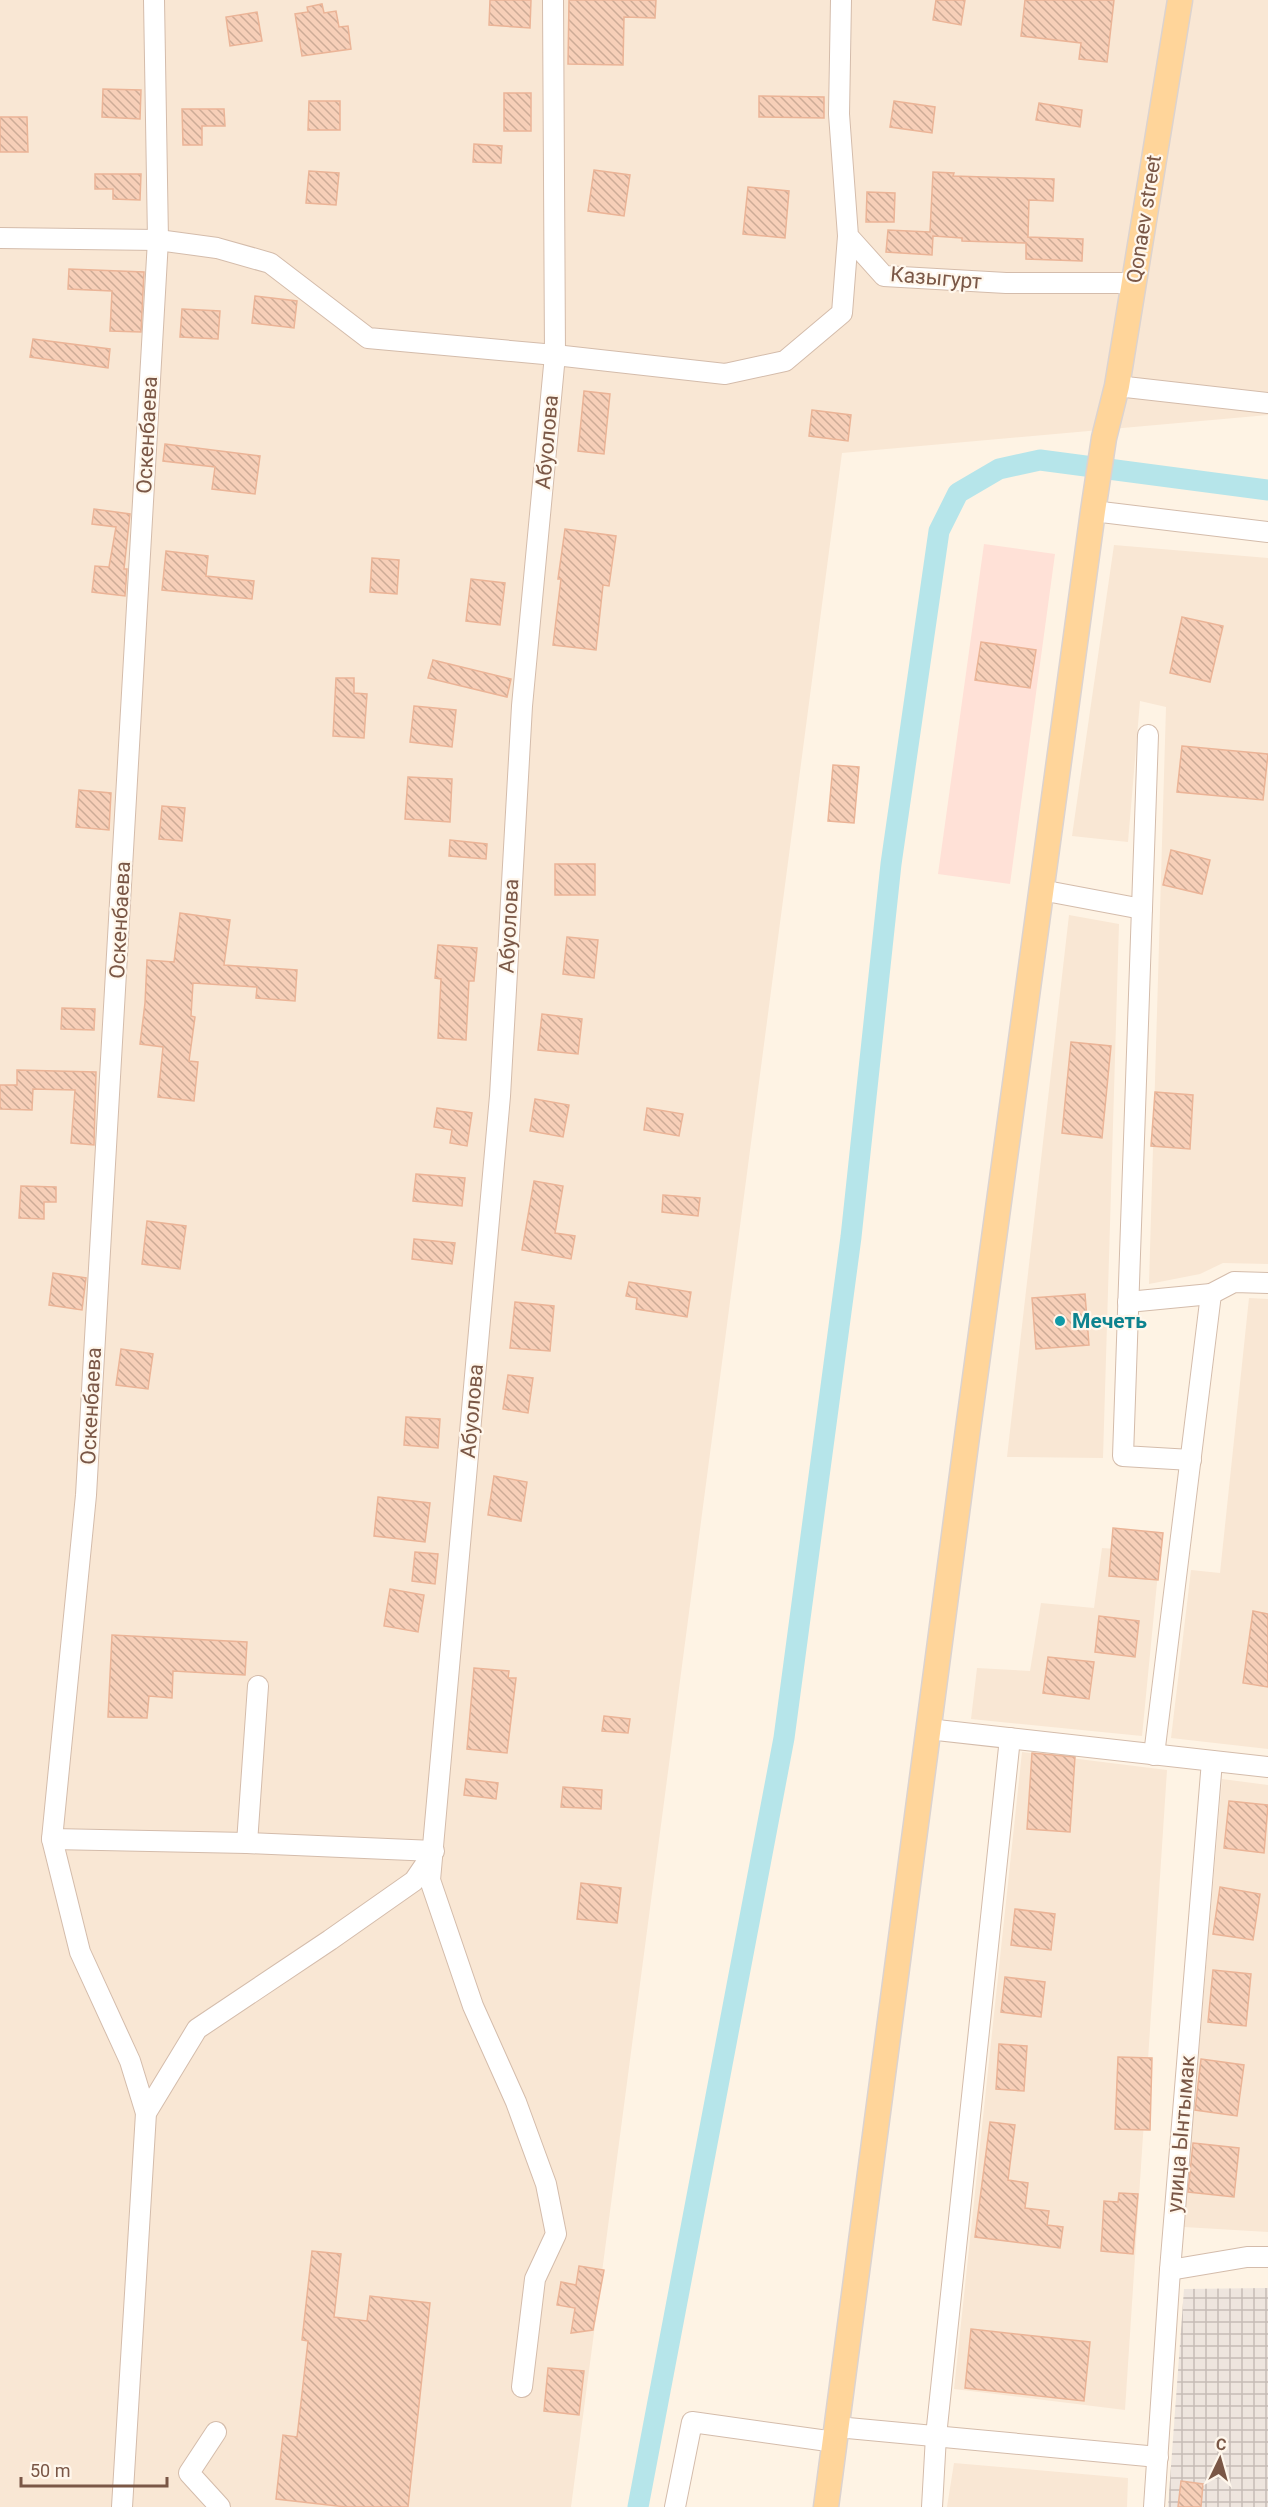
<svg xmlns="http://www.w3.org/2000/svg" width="1268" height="2507" font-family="Roboto,sans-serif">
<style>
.residential{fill:#f9e7d4}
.commercial{fill:#ffe1d7}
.industrial{fill:url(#industrial-grid)}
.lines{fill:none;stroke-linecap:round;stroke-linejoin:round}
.canal{stroke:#b6e5ea;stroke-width:21}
.building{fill:url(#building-back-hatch);stroke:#ebb497;stroke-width:1.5}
.minor-casing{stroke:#d4bcab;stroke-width:22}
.major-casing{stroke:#dcd3cf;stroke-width:27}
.minor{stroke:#fff;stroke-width:20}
.major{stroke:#ffd59a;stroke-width:24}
.culture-dot{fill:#0f9aa8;stroke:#fff7ec;stroke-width:2}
.labels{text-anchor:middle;stroke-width:4.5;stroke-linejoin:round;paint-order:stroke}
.street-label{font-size:21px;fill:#7a5746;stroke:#fff7ec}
.culture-label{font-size:21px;font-weight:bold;fill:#0d838f;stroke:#fff7ec;text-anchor:start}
</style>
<defs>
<pattern id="industrial-grid" width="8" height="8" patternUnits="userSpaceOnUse" patternTransform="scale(1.5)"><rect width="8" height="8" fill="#eee5de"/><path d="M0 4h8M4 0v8" fill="none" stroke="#c6bcb6"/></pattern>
<pattern id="building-back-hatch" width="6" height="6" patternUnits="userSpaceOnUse" patternTransform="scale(1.5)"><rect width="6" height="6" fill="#f7cfb8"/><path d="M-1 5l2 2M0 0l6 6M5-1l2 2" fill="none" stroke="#cdab97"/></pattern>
</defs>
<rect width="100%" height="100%" fill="#fef3e4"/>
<g class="residential">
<path d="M0 0H1268V415L842 453 571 2507H0Z"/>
<path d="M1114 545 1268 558V1264L1223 1263 1200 1274 1149 1284 1166 707 1140 701 1128 842 1072 836Z"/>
<path d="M1069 915 1119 924 1103 1458 1007 1457Z"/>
<path d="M1249 1298 1268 1299V1749L1171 1738 1191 1570 1220 1573Z"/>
<path d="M1102 1548 1160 1552 1142 1736 971 1719 977 1668 1030 1671 1041 1603 1094 1608Z"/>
<path d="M1022 1752 1167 1770 1125 2410 954 2389Z"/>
<path d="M1222 1779 1268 1785V2232L1184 2227Z"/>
<path d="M954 2463 1128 2478 1127 2507H947Z"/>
</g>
<path class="commercial" d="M984 544 1055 554 1010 884 938 874Z"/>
<path class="industrial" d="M1268 2288V2507H1168L1184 2289Z"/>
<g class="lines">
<path class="canal" d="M638 2507 784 1738 851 1237 891 864 939 531 958 493 999 469 1040 460 1268 490"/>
</g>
<g class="building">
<path d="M490 0H531L530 28 489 25Z"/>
<path d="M569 0H656L655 18 624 17 623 65 568 64Z"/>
<path d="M936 0H965L961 25 933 20Z"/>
<path d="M1025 0H1114L1107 62 1079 59 1081 43 1021 36Z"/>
<path d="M322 4 324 13 336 11 339 27 348 26 351 49 302 56 295 14 308 12 307 7Z"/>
<path d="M257 12 262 41 230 46 226 17Z"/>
<path d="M103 89 141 90 140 119 102 117Z"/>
<rect x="504" y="93" width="27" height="38"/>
<path d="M759 96 824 97V118L759 117Z"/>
<path d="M309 101H340V130H308Z"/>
<path d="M894 101 935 107 932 133 890 127Z"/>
<path d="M1039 103 1082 110 1080 127 1036 120Z"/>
<path d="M182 109H224L225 126H202V145H183Z"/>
<path d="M0 117H27L28 152H0Z"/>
<path d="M474 144 502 146 501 163 473 162Z"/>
<path d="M594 170 630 175 624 216 588 211Z"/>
<path d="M309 171 339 173 336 205 306 203Z"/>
<path d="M933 172 954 173 953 176 1054 179 1053 201 1029 200 1028 237 1083 239 1082 261 1026 259V243L962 241V238L933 236 932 255 886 252 888 230 930 232Z"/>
<path d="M95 174H141L140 200 113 199V189H95Z"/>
<path d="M748 187 789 191 785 238 743 234Z"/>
<path d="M867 192 895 193 894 222H866Z"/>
<path d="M69 269 144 272 141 332 110 331 112 291 68 289Z"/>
<path d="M255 296 297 301 294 328 252 323Z"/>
<path d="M182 309 220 311 218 339 180 337Z"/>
<path d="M33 339 110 349 108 368 30 357Z"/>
<path d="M584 391 610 394 604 454 578 451Z"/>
<path d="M812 410 851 415 848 441 809 436Z"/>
<path d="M165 444 260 456 255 494 212 489 215 467 163 461Z"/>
<path d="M94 509 130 514 124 569H127L125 596 92 592 95 566 109 567 116 527 92 524Z"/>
<path d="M565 529 616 536 609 586 603 585 596 650 553 645 561 579H558Z"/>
<path d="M166 551 208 556 206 576 254 581 252 599 162 590Z"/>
<path d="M372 558 399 560 397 594 370 592Z"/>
<path d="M471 579 505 583 500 625 466 621Z"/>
<path d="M1182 617 1223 626 1210 682 1170 673Z"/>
<path d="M981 642 1036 650 1030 688 975 680Z"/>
<path d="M433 660 511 679 507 697 428 678Z"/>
<path d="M336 678H354V693L367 694 364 738 333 736Z"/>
<path d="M414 706 456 710 452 747 410 742Z"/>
<path d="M1182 746 1268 754 1263 800 1177 792Z"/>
<path d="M833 765 859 767 854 823 828 821Z"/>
<path d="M408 777 452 779 450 822 405 819Z"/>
<path d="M79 790 111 793 109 830 76 827Z"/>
<path d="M162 806 185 808 182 841 159 839Z"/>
<path d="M450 840 487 844 486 859 449 856Z"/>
<path d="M1171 850 1210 860 1202 894 1163 885Z"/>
<rect x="555" y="864" width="40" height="31"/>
<path d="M180 913 230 920 224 965 297 970 295 1001 256 998 257 987 193 983 191 1016 195 1017 189 1061 198 1062 194 1101 158 1097 163 1047 140 1044 145 1003 147 960 174 962Z"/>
<path d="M567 937 598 940 594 978 563 974Z"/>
<path d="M438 945 477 948 474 981H469L466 1040 438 1038 441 979 435 978Z"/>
<path d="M62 1008 95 1009 94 1030 61 1029Z"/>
<path d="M542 1014 582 1019 578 1054 538 1050Z"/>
<path d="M1071 1042 1111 1046 1102 1138 1062 1133Z"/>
<path d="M17 1070 96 1072 94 1145 71 1143 75 1090 33 1089 32 1110 0 1109V1085H17Z"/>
<path d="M1155 1092 1193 1095 1190 1149 1151 1146Z"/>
<path d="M535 1099 569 1105 563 1137 530 1131Z"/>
<path d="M437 1108 472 1113 467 1146 450 1143 452 1130 434 1127Z"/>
<path d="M647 1108 683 1114 679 1136 644 1130Z"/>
<path d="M416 1174 465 1178 462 1206 413 1201Z"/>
<path d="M534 1181 563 1186 555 1233 575 1236 571 1259 522 1250Z"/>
<path d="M21 1186 56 1187V1202H44V1219L19 1218Z"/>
<path d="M663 1195 700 1198 698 1216 662 1212Z"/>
<path d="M147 1221 186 1226 180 1269 142 1264Z"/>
<path d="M414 1239 455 1243 452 1264 412 1259Z"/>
<path d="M53 1273 86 1278 82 1310 49 1305Z"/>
<path d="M629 1282 691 1292 687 1317 636 1309 637 1298 626 1296Z"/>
<path d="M1085 1294 1089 1345 1036 1349 1032 1298Z"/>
<path d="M515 1302 554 1306 550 1351 510 1348Z"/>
<path d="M121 1349 153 1354 148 1389 116 1385Z"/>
<path d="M508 1375 533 1378 528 1413 503 1409Z"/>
<path d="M406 1417 440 1419 438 1448 404 1445Z"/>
<path d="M494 1476 527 1482 521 1521 488 1515Z"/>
<path d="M378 1497 430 1503 425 1542 374 1536Z"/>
<path d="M1113 1528 1163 1533 1158 1580 1109 1576Z"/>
<path d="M415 1552 438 1554 435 1584 412 1581Z"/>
<path d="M390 1589 424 1595 418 1632 384 1626Z"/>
<path d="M1253 1611 1268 1614V1687L1243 1683Z"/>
<path d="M1099 1616 1139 1621 1135 1657 1095 1652Z"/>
<path d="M112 1635 247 1642 245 1675 173 1671 172 1698 149 1696 147 1718 108 1717Z"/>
<path d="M1048 1657 1094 1662 1089 1699 1043 1693Z"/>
<path d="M474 1668 509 1671 508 1678H516L507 1753 467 1749Z"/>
<path d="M604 1716 630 1719 628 1733 602 1731Z"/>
<path d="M1032 1753 1075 1757 1070 1832 1027 1829Z"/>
<path d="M466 1779 498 1783 496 1799 464 1795Z"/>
<path d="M563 1787 602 1790 601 1809 561 1807Z"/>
<path d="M1229 1801 1268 1805 1264 1853 1224 1848Z"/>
<path d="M581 1883 621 1888 617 1923 577 1919Z"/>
<path d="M1220 1887 1260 1894 1253 1940 1213 1934Z"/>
<path d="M1015 1909 1055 1914 1051 1950 1011 1945Z"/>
<path d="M1213 1970 1251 1974 1246 2026 1208 2022Z"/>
<path d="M1005 1977 1045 1982 1041 2017 1001 2012Z"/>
<path d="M999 2044 1027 2046 1024 2091 996 2089Z"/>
<path d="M1118 2057 1152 2058 1150 2130 1115 2129Z"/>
<path d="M1201 2059 1244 2065 1237 2116 1195 2110Z"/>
<path d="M990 2122 1015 2125 1008 2180 1028 2183 1025 2208 1049 2211 1047 2225 1063 2227 1060 2248 975 2237Z"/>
<path d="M1193 2143 1239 2148 1234 2197 1188 2192Z"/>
<path d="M1119 2193 1138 2194 1133 2254 1101 2251 1104 2201 1118 2202Z"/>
<path d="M312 2251 341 2254 334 2317 367 2321 370 2296 430 2303 408 2507H346L276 2499 283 2435 297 2437 308 2341 302 2340Z"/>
<path d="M579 2266 604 2270 593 2330 571 2333 575 2308 557 2305 561 2282 576 2285Z"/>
<path d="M971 2329 1090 2342 1084 2401 965 2388Z"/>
<path d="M548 2368 584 2371 579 2415 544 2411Z"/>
<path d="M1181 2481 1203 2484 1201 2507H1178Z"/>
</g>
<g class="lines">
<defs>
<g id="minor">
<path d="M841 0 839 114 848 236 884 276 1006 283H1133"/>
<path d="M0 238 158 240 217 248 270 263 368 338 555 355 725 374 785 361 842 313 848 236"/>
<path d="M1117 386 1268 403"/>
<path d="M1093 511 1268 532"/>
<path d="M1148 735 1123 1456 1191 1460"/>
<path d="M1041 890 1142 909"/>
<path d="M1128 1302 1211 1294 1234 1282 1268 1283"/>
<path d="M928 1729 1268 1767"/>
<path d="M1154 1755 1211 1294"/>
<path d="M52 1839 247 1843 434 1851"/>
<path d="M247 1843 258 1686"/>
<path d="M146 2113 130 2061 80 1952 52 1839 86 1495 158 240 154 0"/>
<path d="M1170 2270 1247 2257H1268"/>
<path d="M522 2387 535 2279 556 2234 546 2184 516 2102 473 2006 430 1880 500 1096 522 706 555 355 553 0"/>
<path d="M837 2427 1158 2457"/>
<path d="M216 2432 189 2473 220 2507"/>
<path d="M122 2507 146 2113 197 2029 330 1940 414 1881 431 1856"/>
<path d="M675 2507 692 2422 835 2442"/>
<path d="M932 2507 936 2436 1010 1738"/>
<path d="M1154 2507 1170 2270 1212 1761"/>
</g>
<path id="major" d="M826 2507 968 1429 1093 511 1104 438 1117 386 1180 0"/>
</defs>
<use href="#minor" class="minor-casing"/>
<use href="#major" class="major-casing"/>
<use href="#minor" class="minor"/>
<use href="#major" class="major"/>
</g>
<circle class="culture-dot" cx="1060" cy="1321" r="6"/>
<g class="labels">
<g class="street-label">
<text transform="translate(1144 219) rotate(-81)" y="7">Qonaev street</text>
<text transform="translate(936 278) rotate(5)" y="7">Казыгурт</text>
<text transform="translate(147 435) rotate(-87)" y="7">Оскенбаева</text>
<text transform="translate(547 442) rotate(-85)" y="7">Абуолова</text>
<text transform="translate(120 920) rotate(-87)" y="7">Оскенбаева</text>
<text transform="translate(509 926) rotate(-87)" y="7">Абуолова</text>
<text transform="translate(91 1406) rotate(-87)" y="7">Оскенбаева</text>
<text transform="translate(472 1411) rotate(-85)" y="7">Абуолова</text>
<text transform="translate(1181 2134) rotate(-85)" y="7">улица Ынтымак</text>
</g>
<g class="culture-label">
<text x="1072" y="1328">Мечеть</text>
</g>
</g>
<g transform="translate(1220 2459) rotate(5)" stroke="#fff7ec" stroke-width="4.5" paint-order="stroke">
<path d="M0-4.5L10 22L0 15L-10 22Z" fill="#7a5746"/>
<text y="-9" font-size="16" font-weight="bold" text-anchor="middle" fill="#7a5746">С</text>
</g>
<path d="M21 2477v9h146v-9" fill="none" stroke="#7a5746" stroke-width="3"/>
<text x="30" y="2477" font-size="18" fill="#7a5746" stroke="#fff7ec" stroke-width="4.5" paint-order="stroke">50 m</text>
</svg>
